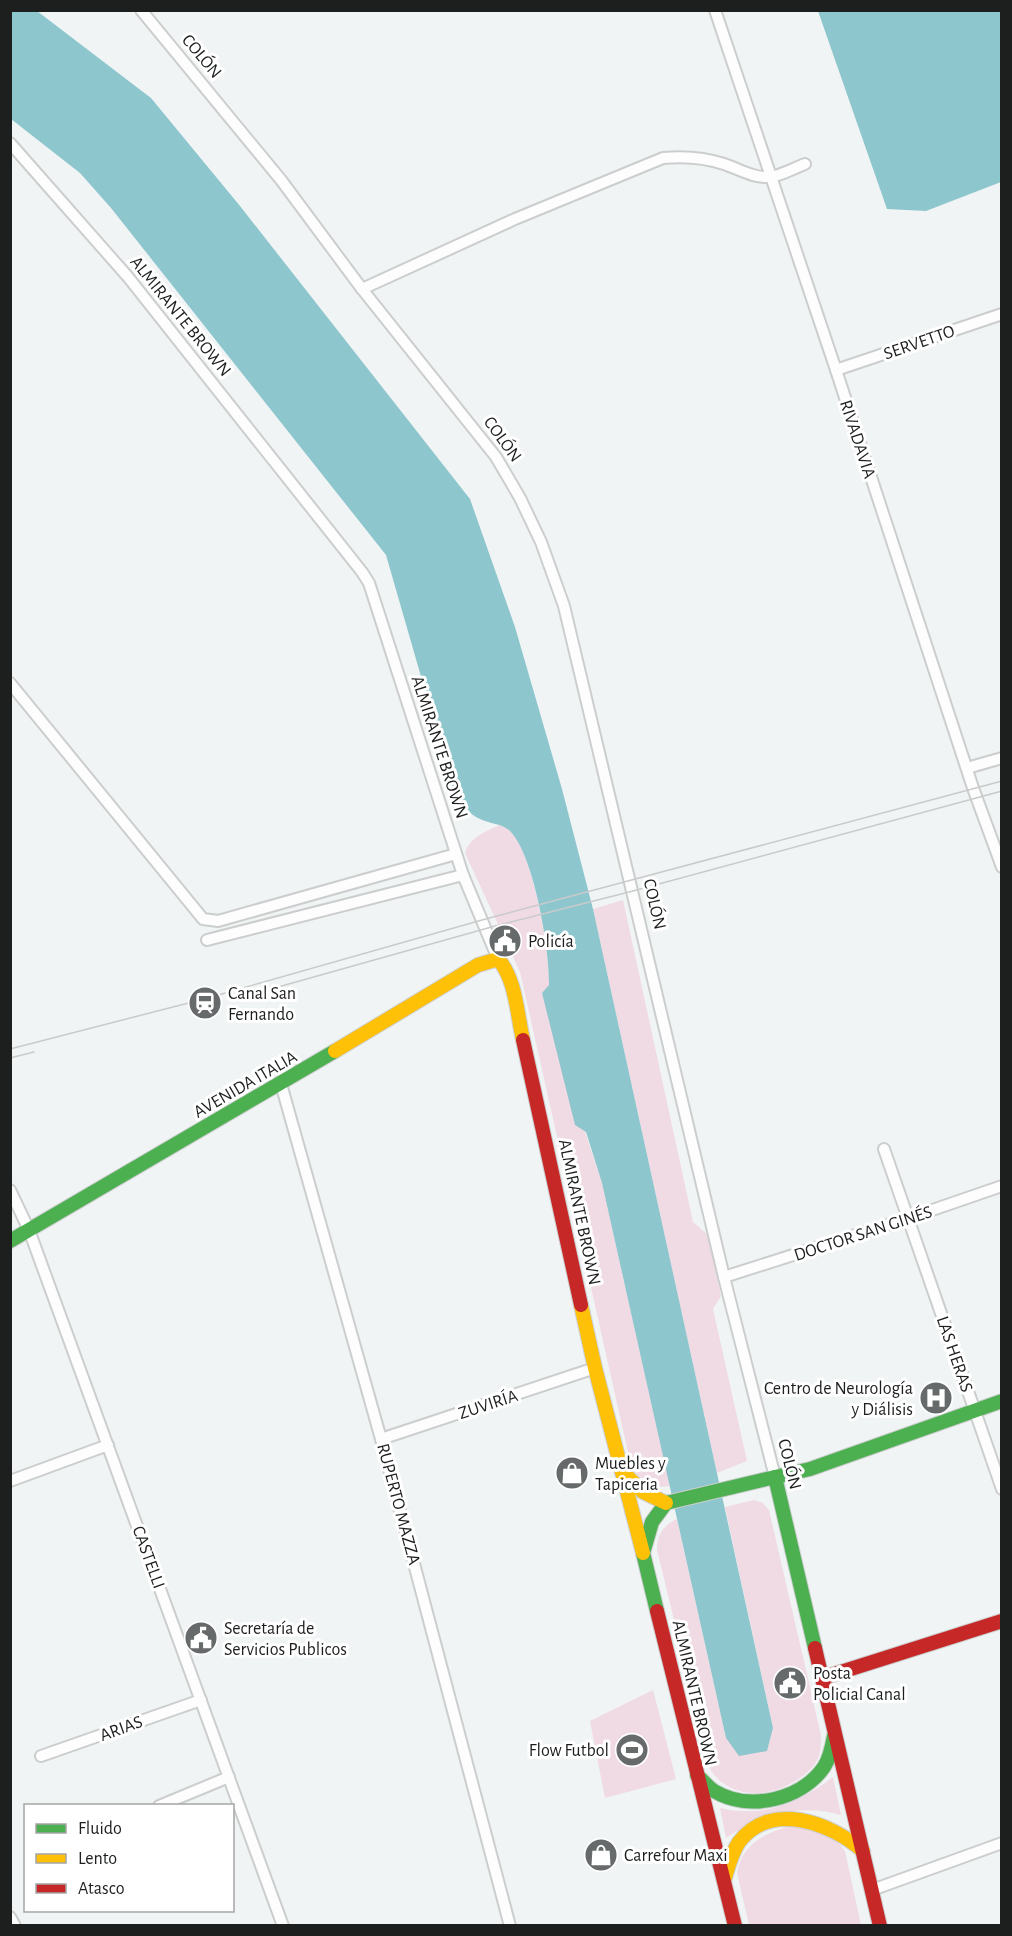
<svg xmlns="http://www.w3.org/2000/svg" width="1012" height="1936" font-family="'Alegreya Sans',sans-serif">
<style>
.green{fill:#f0dae3}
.water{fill:#8ec6ce}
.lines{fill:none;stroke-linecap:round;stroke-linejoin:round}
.street-casing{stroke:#cccece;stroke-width:14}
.fast-casing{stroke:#cccece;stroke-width:16}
.slow-casing{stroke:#cccece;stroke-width:16}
.jam-casing{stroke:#cccece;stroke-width:16}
.street{stroke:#fdfdfe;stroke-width:10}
.fast{stroke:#4caf50;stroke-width:14}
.slow{stroke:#ffc107;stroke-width:14}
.jam{stroke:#c62828;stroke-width:14}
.tram{stroke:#c9caca;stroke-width:1.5}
.labels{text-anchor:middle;stroke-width:6;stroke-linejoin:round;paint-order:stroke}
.street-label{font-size:18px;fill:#1d1f1f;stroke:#fff}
.poi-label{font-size:18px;fill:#1d1f1f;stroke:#fff;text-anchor:start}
</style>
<rect width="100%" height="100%" fill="#f1f4f5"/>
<g class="green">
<path d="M500 825C501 825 508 828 508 829 533 849 550 954 549 985L585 1132 602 1183 670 1486C649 1490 638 1479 630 1461L520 972 465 853C470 837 485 832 500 825Z"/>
<path d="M623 900 693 1222 708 1235 721 1296 713 1309 747 1461 717 1473 593 909Z"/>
<path d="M754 1500 763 1503 769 1510 821 1735C821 1742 821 1752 818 1758 814 1768 804 1776 795 1781 768 1798 731 1799 711 1771L657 1550C657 1535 663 1525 677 1519L726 1738 767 1751 773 1728 725 1507Z"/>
<path d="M653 1690 676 1779 605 1798 590 1721Z"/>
<path d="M833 1777 841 1815C802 1803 758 1815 726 1838L720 1808C765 1818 797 1804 833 1777Z"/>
<path d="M791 1826C812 1829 832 1832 845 1851L861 1925H749L737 1873C741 1845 766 1832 791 1826Z"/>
</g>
<g class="water">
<path d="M10 11H37L151 98 240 206 470 499 515 627 562 789 593 909 773 1728 767 1751 739 1756 726 1738 602 1183 586 1132 575 1125 542 993 549 985C550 951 534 855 510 831 502 823 489 824 480 819 470 815 463 805 456 798L386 555 111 208 80 173 11 119Z"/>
<path d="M818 11H1001V182L926 211 887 209Z"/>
</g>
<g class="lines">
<defs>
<g id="street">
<path d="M141 10 281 180 362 289 496 457 520 498 541 542 564 606 724 1277 775 1477"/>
<path d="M715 10 836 370 973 788 1002 867"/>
<path d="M10 143 128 277 362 572 369 583 463 875 498 959"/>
<path d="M362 289 515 219 663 158C684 156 703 157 724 164 739 169 753 178 769 177 781 176 794 168 805 164"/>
<path d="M836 370 1002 314"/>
<path d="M10 683 203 919 218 921 456 854"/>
<path d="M967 768 1002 758"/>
<path d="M207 940 463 875"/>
<path d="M281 1084 381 1439 510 1926"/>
<path d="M884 1149 1002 1489"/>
<path d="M10 1190 29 1230 283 1926"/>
<path d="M724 1277 909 1218 1002 1186"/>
<path d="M381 1439 595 1368"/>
<path d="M10 1481 108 1445"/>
<path d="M41 1756 201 1700"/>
<path d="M159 1806 229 1777"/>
<path d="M872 1890 1002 1843"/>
<path d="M10 1917 15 1926"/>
</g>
<g id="fast">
<path d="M10 1241 335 1051"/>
<path d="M775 1477 810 1469 1002 1401"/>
<path d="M657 1611 643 1553 652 1522 666 1503 775 1477 815 1648"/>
<path d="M697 1775C702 1780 708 1787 714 1791 749 1812 801 1800 824 1767 830 1758 832 1747 834 1736"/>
</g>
<g id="slow">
<path d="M335 1051 478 965 498 959C516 979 517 1014 523 1040"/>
<path d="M581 1305 595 1368 643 1553"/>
<path d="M625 1474 643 1492 666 1503"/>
<path d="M724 1881C728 1868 731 1854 739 1842 771 1800 831 1823 863 1851"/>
</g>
<g id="jam">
<path d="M523 1040 581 1305"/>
<path d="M657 1611 735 1926"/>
<path d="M815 1648 880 1926"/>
<path d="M822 1678 1002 1621"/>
</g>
</defs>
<use href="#street" class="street-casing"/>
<use href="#fast" class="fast-casing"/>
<use href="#slow" class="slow-casing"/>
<use href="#jam" class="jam-casing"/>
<use href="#street" class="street"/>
<use href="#fast" class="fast"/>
<use href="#slow" class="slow"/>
<use href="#jam" class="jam"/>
<g class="tram">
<path d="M271 989 495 926 633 891 1002 791"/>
<path d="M10 1049 204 999 482 920 1002 781"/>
<path d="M10 1058 34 1052"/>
</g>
</g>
<defs>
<symbol id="civic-disc" viewBox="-11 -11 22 22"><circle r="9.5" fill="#676a6a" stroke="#fff"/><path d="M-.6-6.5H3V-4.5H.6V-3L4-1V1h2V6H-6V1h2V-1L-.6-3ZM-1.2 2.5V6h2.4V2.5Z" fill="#fff"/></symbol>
<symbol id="station-disc" viewBox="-11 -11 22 22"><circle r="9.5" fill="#676a6a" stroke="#fff"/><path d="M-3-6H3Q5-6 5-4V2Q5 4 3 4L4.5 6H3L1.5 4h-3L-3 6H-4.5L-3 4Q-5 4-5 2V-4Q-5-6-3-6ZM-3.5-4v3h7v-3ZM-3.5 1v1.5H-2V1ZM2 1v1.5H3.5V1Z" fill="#fff"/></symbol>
<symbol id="hospital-disc" viewBox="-11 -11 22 22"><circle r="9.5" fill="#676a6a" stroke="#fff"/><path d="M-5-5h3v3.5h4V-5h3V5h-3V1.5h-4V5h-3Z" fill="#fff"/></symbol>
<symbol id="shop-disc" viewBox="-11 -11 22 22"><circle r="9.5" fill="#676a6a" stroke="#fff"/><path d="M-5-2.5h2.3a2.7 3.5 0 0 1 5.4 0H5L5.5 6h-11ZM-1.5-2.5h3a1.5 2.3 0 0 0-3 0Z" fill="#fff"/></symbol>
<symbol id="stadium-disc" viewBox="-11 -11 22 22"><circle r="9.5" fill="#676a6a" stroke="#fff"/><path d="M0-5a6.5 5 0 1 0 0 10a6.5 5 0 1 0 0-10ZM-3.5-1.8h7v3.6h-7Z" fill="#fff"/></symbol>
</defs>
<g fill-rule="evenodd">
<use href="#civic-disc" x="486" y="922" width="38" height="38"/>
<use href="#station-disc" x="186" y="984" width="38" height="38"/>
<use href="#hospital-disc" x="917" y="1379" width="38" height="38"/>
<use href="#shop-disc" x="553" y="1454" width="38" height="38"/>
<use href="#civic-disc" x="182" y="1619" width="38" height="38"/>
<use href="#civic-disc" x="771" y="1664" width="38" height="38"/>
<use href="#stadium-disc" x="613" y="1731" width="38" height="38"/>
<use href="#shop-disc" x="582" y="1836" width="38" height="38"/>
</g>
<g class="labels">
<g class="street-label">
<text transform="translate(202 56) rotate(50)" y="6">COLÓN</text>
<text transform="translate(181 316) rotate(51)" y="6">ALMIRANTE BROWN</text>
<text transform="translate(919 342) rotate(-19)" y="6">SERVETTO</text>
<text transform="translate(503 439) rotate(54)" y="6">COLÓN</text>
<text transform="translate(858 439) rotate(72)" y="6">RIVADAVIA</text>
<text transform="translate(440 747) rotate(72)" y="6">ALMIRANTE BROWN</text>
<text transform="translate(655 904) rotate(77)" y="6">COLÓN</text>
<text transform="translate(245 1084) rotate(-30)" y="6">AVENIDA ITALIA</text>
<text transform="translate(580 1212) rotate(78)" y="6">ALMIRANTE BROWN</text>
<text transform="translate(863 1233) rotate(-18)" y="6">DOCTOR SAN GINÉS</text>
<text transform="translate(955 1354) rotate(71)" y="6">LAS HERAS</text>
<text transform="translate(488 1404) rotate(-18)" y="6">ZUVIRÍA</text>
<text transform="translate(790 1464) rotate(76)" y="6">COLÓN</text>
<text transform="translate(399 1504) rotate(75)" y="6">RUPERTO MAZZA</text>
<text transform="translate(149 1557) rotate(70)" y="6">CASTELLI</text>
<text transform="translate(695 1693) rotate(77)" y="6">ALMIRANTE BROWN</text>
<text transform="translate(121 1728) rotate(-20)" y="6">ARIAS</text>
</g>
<g class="poi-label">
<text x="528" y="947">Policía</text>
<text x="228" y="999">Canal San<tspan x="228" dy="21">Fernando</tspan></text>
<text x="913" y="1394" text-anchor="end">Centro de Neurología<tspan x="913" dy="21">y Diálisis</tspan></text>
<text x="595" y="1469">Muebles y<tspan x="595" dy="21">Tapiceria</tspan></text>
<text x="224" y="1634">Secretaría de<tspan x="224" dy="21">Servicios Publicos</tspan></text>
<text x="813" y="1679">Posta<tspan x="813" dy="21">Policial Canal</tspan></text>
<text x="609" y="1756" text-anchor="end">Flow Futbol</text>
<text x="624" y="1861">Carrefour Maxi</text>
</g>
</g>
<rect width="1012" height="1936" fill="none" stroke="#1d1f1f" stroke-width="24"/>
<rect x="24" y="1804" width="210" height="108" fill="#ffffff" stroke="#a5a5a5" stroke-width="1.5"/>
<rect x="36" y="1824" width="30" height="9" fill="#4caf50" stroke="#a5a5a5" stroke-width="1.5"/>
<text x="78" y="1834" font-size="18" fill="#1d1f1f">Fluido</text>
<rect x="36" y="1854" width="30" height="9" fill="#ffc107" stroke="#a5a5a5" stroke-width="1.5"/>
<text x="78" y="1864" font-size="18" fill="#1d1f1f">Lento</text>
<rect x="36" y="1884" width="30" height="9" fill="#c62828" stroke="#a5a5a5" stroke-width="1.5"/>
<text x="78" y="1894" font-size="18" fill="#1d1f1f">Atasco</text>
</svg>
